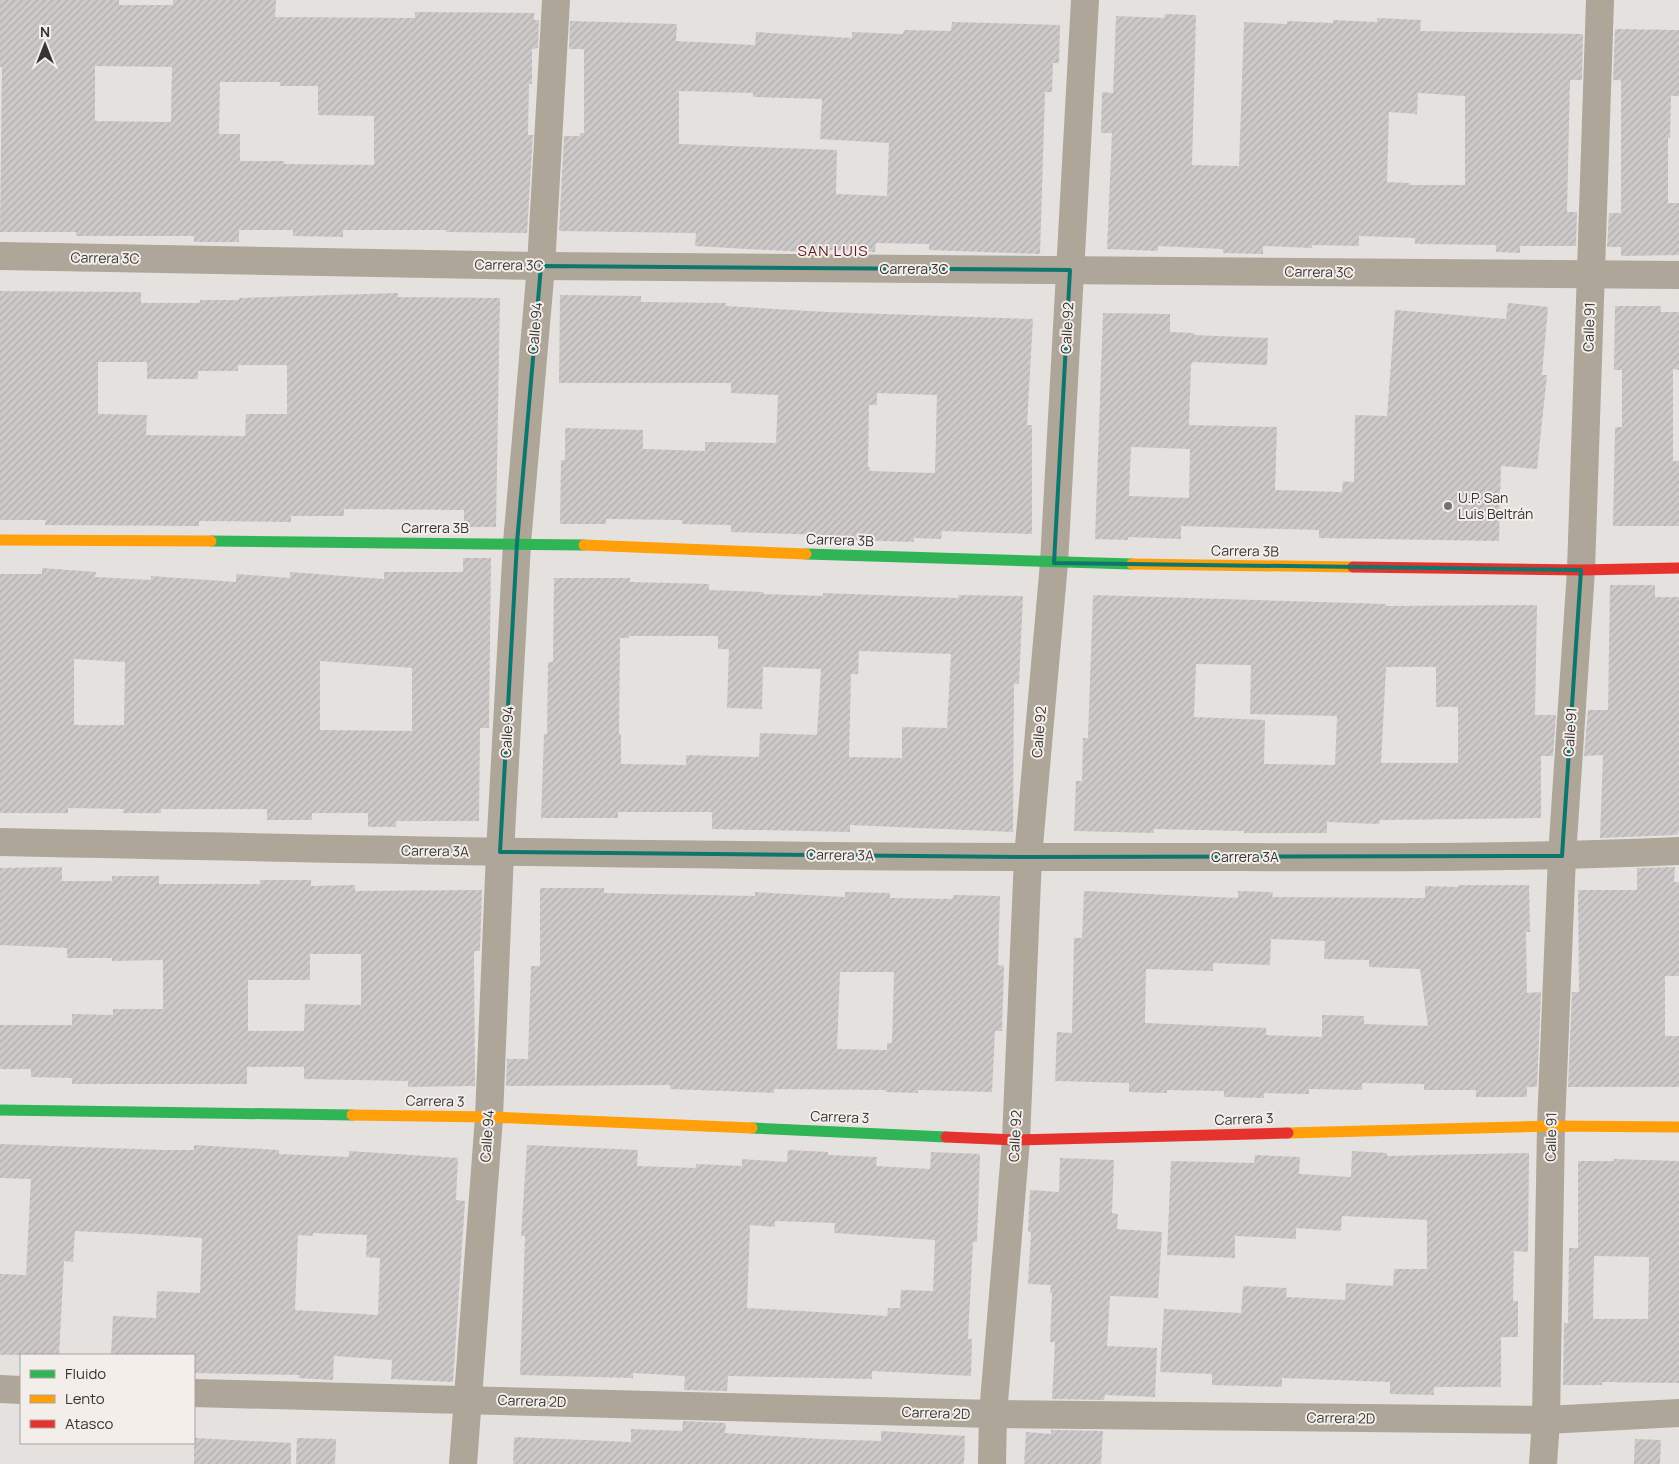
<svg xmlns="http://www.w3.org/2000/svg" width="1679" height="1464" font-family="Manrope,sans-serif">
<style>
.building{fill:url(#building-hatch);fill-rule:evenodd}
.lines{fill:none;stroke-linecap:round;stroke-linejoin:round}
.street{stroke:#aea698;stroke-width:28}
.fast{stroke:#30b455;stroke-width:11}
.slow{stroke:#ff9f0a;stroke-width:11}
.jam{stroke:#e5322d;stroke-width:11}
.marked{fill:none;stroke:#0f766e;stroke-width:4;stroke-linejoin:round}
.poi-dot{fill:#74716f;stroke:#f3eeea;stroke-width:2}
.labels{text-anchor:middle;stroke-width:4;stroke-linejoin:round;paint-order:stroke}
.street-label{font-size:14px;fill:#373533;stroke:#f3eeea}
.poi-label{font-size:14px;fill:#373533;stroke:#f3eeea;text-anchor:start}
.neighbourhood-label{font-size:15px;letter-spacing:1px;fill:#5d1828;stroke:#f3eeea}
</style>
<defs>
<pattern id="building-hatch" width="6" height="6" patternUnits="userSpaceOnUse" patternTransform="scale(1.25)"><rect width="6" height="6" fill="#ccc9c8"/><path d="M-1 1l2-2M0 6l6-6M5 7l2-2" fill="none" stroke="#b0adac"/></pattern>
</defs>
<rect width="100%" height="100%" fill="#e4e1df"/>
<g class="building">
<path d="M0 0H119V5H173V0H276L275 17 415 18V12L534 13V20H539L538 48 532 49V84H529L528 135H533L527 233 446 232V230H343V237L293 236V230H239V242H194V236H76V232H0L2 67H0ZM95 66 172 67 171 122 95 121ZM220 82H280V86H318V115L374 116V165L284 164V161H240V134H219Z"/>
<path d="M1165 14 1196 15 1192 165 1239 166 1244 22 1287 24V21L1333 23V20L1377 22V18L1421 20 1420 31 1583 34 1582 80H1570L1567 212H1577L1576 246H1520V253L1496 252V245L1415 244V238L1359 236V246L1312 245V248L1263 246V254L1223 253V249L1158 246V251L1107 249 1112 133H1101L1102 92 1113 93 1116 16 1164 18ZM1418 93 1465 96V185H1410V183L1387 182 1389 112 1417 114Z"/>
<path d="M570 21 677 24 676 41 755 45 756 32 852 38V32L903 34 904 30 951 31 952 22 1060 25 1059 63H1053L1052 92H1045L1040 254 929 250V244L876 243 875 252 830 250V253L747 249 695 246 696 233 559 231 564 136H580V133H584V49H569ZM679 91 753 93V97L822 99 820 139 889 143 887 196 836 194 837 150 679 144Z"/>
<path d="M1615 29 1679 30V96H1671L1670 138H1668V203H1679V255L1621 256V247H1607L1609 213H1621V80H1613Z"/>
<path d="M0 291 141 292V303H200V300H239V298L398 293V297L500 298 496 527H464V510L344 509V516H291V522L199 521V526L45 525 46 520H0ZM98 362H147V379H198V371H238V365H287V414H246L245 436 146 435 147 415 98 414Z"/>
<path d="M560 295 641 296V302L726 303V306L827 312 1033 319 1027 425H1032V534L942 531 941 539 914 538V542L825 539 826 535 731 532V525L682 524V520L606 519V524H560L561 460H565V428L643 430V449L705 451V442L776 443 778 395 731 393V383H559ZM877 393 937 395 935 473 870 471V467H868L869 405H877Z"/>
<path d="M1508 303 1548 307 1542 375H1547L1537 469 1501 466 1499 541 1319 538V530L1181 526V539L1128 537V540L1095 539 1103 313 1170 314V332L1194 333V335L1268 338 1267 365 1193 362 1191 365 1189 425 1277 427 1275 490 1342 492 1343 481 1354 482 1355 415 1387 416 1395 310 1506 319ZM1131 447 1190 449 1189 498 1129 496Z"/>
<path d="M1615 306H1661V312H1679V370L1673 369V461H1679V526H1613L1615 427H1622V370H1614Z"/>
<path d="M463 558H491L489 728H480L479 821H396V827H368V813H312V820H267V809H161V813H123L124 809 68 808V813H0V574H42V568L96 572 95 577 151 580V576L236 582V574L290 578V572L384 579V572H463ZM74 659 125 662 124 725H74ZM320 661 412 668V731L320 730Z"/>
<path d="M554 578H630V582L709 584V590L764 592 763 594 823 596V593L958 598 959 595 1023 596 1019 684H1014L1013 832 850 825V832L712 829V812H618V818H541L544 734H547L548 662H553ZM629 636H718V649H729L727 708 762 709 763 667 821 669 817 735 760 733 759 757 686 755V765L621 764V734H619L620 638H629ZM859 651 951 654 947 728 902 727V758L849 757 851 674H858Z"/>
<path d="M1610 585H1655V597H1679V831L1677 835 1600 838 1603 755 1584 756 1588 710H1608Z"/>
<path d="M1093 595 1386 604V606L1537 605 1535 715H1556L1553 756H1541V818L1380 820 1379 824 1327 822V833H1244V831L1154 829V833L1074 831 1076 781H1082L1083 738H1088ZM1196 664 1251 665 1250 714 1337 716 1335 765 1264 764 1265 720 1194 717ZM1386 667H1436V707H1458V763H1381Z"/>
<path d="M62 867V881H112V876H159V884H260V880H311V886L355 885V891L482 890 480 951H474L475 1086 408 1087V1081L304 1079V1067H247V1084H72V1078L31 1077V1069H0V1025H72V1014L113 1015V1009H163V960L112 961V958H67V948L0 945V868ZM310 954H361V1005L305 1004 304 1031H248V980H310Z"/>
<path d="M1675 867 1674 882H1679V976H1665V1036H1679V1087H1568L1572 992H1579L1578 890H1637V868Z"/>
<path d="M1458 885H1529L1530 932H1526L1527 993 1541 992 1537 1087H1527V1097H1476V1090H1424V1084L1362 1083V1090L1309 1089V1094L1264 1093V1098L1224 1097V1091L1167 1090V1093L1129 1092V1083L1055 1081 1057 1032 1072 1033 1074 938H1082L1084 891 1238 898V891L1273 892 1272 897 1425 898V886L1458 887ZM1271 939 1325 941 1324 959 1369 960V967L1420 969 1428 1026 1364 1024V1016L1322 1015V1037L1266 1035V1028L1145 1023 1146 969 1213 971V963L1270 965Z"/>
<path d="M540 888H604V893L755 896V892L845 897V892L890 893V898L953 899V895L1000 896 998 965 1004 966 1002 1031H995L992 1092 918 1090V1093L886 1092V1090L774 1089V1093L670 1089V1085L506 1086 507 1059H528L531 966H540ZM840 972H894L892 1043H887V1050L837 1049Z"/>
<path d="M0 1144 164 1150H194V1145L279 1150V1154L349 1157V1151L458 1158 456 1200 465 1201 453 1382 391 1379 392 1360 334 1356 333 1380 299 1378V1375L194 1373V1355H111L113 1316 156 1318 157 1291 200 1293 202 1238 138 1234 75 1231 73 1262 64 1261 59 1355H0V1274L26 1275 31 1179 0 1178ZM313 1233 367 1235 366 1257 380 1258 378 1315 295 1310 298 1235 313 1236Z"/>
<path d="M527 1145 638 1150 637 1166 696 1168V1164L742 1166V1159L787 1162 788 1150 828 1152V1155L877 1157 876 1166 930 1169 931 1152 980 1154 977 1242H973L968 1339H972L971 1376 872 1371V1379L728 1376 727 1391 684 1390 685 1376 633 1373V1378L520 1375 525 1236H521ZM775 1221 835 1223 834 1233 935 1240 933 1291 901 1290 900 1308H888L887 1316 747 1308 750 1225 775 1227Z"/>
<path d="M1352 1151 1387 1153V1156L1529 1153 1528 1252 1514 1251 1513 1301H1518V1337H1501V1387H1434V1395L1390 1394V1382L1282 1378V1387L1212 1385V1374L1160 1372 1164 1309 1241 1313 1243 1286 1287 1288 1286 1297 1345 1300 1346 1283 1393 1286 1394 1269H1427V1220L1342 1216 1341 1231 1296 1228V1239L1235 1236V1258L1167 1255 1171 1161 1254 1163 1255 1155 1300 1157 1299 1174 1351 1177Z"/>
<path d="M1060 1158 1114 1160 1112 1213 1118 1214 1117 1229 1162 1232 1158 1298 1110 1296 1107 1346 1157 1348 1155 1397 1105 1395 1104 1400 1052 1399 1055 1342H1050L1052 1293H1050L1051 1285 1028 1284 1031 1232H1028L1030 1190 1059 1192Z"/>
<path d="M1614 1159 1679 1161V1383L1602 1382V1385H1563L1564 1323H1568L1569 1248H1578V1161H1614ZM1594 1256 1649 1257 1648 1319H1593Z"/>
<path d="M683 1421 726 1423 725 1433 821 1439 881 1441V1431L965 1436 964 1464H513L514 1437 631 1442V1429L682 1431Z"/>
<path d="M1051 1430 1103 1431 1101 1464H1024L1026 1432 1051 1434Z"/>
<path d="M194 1438 291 1443V1464H194Z"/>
<path d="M297 1438 336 1439 335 1464H296Z"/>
<path d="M1635 1439 1661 1440 1660 1464H1634Z"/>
</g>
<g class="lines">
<g class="street">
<path d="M0 256 541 266 1679 275"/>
<path d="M0 842C385 850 771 858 1156 857 1330 857 1505 859 1679 851"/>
<path d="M0 1389 21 1390"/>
<path d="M194 1393 993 1414 1546 1420 1679 1413"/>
<path d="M463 1464 489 1117 500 852 517 543 541 266 556 0"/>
<path d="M992 1464 993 1414 1016 1140 1028 857 1054 563 1085 0"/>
<path d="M1543 1464 1546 1420 1551 1126 1562 856 1581 570 1600 0"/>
</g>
<g class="fast">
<path d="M211 541 584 545"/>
<path d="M806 554 1132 564"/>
<path d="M0 1110 352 1115"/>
<path d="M752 1128 946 1137"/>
</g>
<g class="slow">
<path d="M0 540 211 541"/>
<path d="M584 545 806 554"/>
<path d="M1132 564 1353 567"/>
<path d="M352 1115 489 1117 752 1128"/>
<path d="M1288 1133 1551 1126 1679 1127"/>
</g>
<g class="jam">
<path d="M1353 567 1581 570 1679 568"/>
<path d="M946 1137 1016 1140 1288 1133"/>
</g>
</g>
<path class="marked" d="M541 266 1070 270 1054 563 1581 570 1562 856 1028 857 500 852 517 543Z"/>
<circle class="poi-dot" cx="1448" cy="506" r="5"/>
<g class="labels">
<g class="street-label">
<text transform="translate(105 258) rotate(1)" y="5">Carrera 3C</text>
<text transform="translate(509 265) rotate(1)" y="5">Carrera 3C</text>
<text x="914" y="274">Carrera 3C</text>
<text transform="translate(1319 272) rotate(1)" y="5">Carrera 3C</text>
<text transform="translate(1589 327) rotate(-88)" y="5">Calle 91</text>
<text transform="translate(535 328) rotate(-85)" y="5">Calle 94</text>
<text transform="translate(1067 328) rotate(-87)" y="5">Calle 92</text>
<text x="435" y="533">Carrera 3B</text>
<text transform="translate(840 540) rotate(2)" y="5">Carrera 3B</text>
<text transform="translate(1245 551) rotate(1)" y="5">Carrera 3B</text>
<text transform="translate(507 732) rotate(-87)" y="5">Calle 94</text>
<text transform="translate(1039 732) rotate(-85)" y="5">Calle 92</text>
<text transform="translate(1570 732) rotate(-86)" y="5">Calle 91</text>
<text transform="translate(435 851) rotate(1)" y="5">Carrera 3A</text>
<text transform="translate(840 855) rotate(1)" y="5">Carrera 3A</text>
<text x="1245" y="862">Carrera 3A</text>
<text transform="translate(435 1101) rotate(1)" y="5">Carrera 3</text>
<text transform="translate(840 1117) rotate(2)" y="5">Carrera 3</text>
<text transform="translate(1244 1119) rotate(-2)" y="5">Carrera 3</text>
<text transform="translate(487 1136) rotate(-86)" y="5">Calle 94</text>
<text transform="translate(1015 1136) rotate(-87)" y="5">Calle 92</text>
<text transform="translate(1551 1137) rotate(-89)" y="5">Calle 91</text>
<text transform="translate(532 1401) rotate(2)" y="5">Carrera 2D</text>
<text transform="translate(936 1413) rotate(2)" y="5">Carrera 2D</text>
<text transform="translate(1341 1418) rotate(1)" y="5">Carrera 2D</text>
</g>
<g class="poi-label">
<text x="1458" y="503">U.P. San<tspan x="1458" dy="16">Luis Beltrán</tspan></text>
</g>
<g class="neighbourhood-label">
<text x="833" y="256">SAN LUIS</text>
</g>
</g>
<rect x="20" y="1354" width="175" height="90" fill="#f3eeea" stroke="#a8a4a1"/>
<rect x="30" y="1370" width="25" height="8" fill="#30b455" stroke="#a8a4a1"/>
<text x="65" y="1379" font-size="15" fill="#373533">Fluido</text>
<rect x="30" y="1395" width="25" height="8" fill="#ff9f0a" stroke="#a8a4a1"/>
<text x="65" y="1404" font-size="15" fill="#373533">Lento</text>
<rect x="30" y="1420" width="25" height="8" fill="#e5322d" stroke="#a8a4a1"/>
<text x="65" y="1429" font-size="15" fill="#373533">Atasco</text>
<g transform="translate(45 45)" stroke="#f3eeea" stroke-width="4" paint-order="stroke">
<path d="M0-4L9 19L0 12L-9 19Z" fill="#373533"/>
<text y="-8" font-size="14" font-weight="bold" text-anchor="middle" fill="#373533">N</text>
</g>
</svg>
